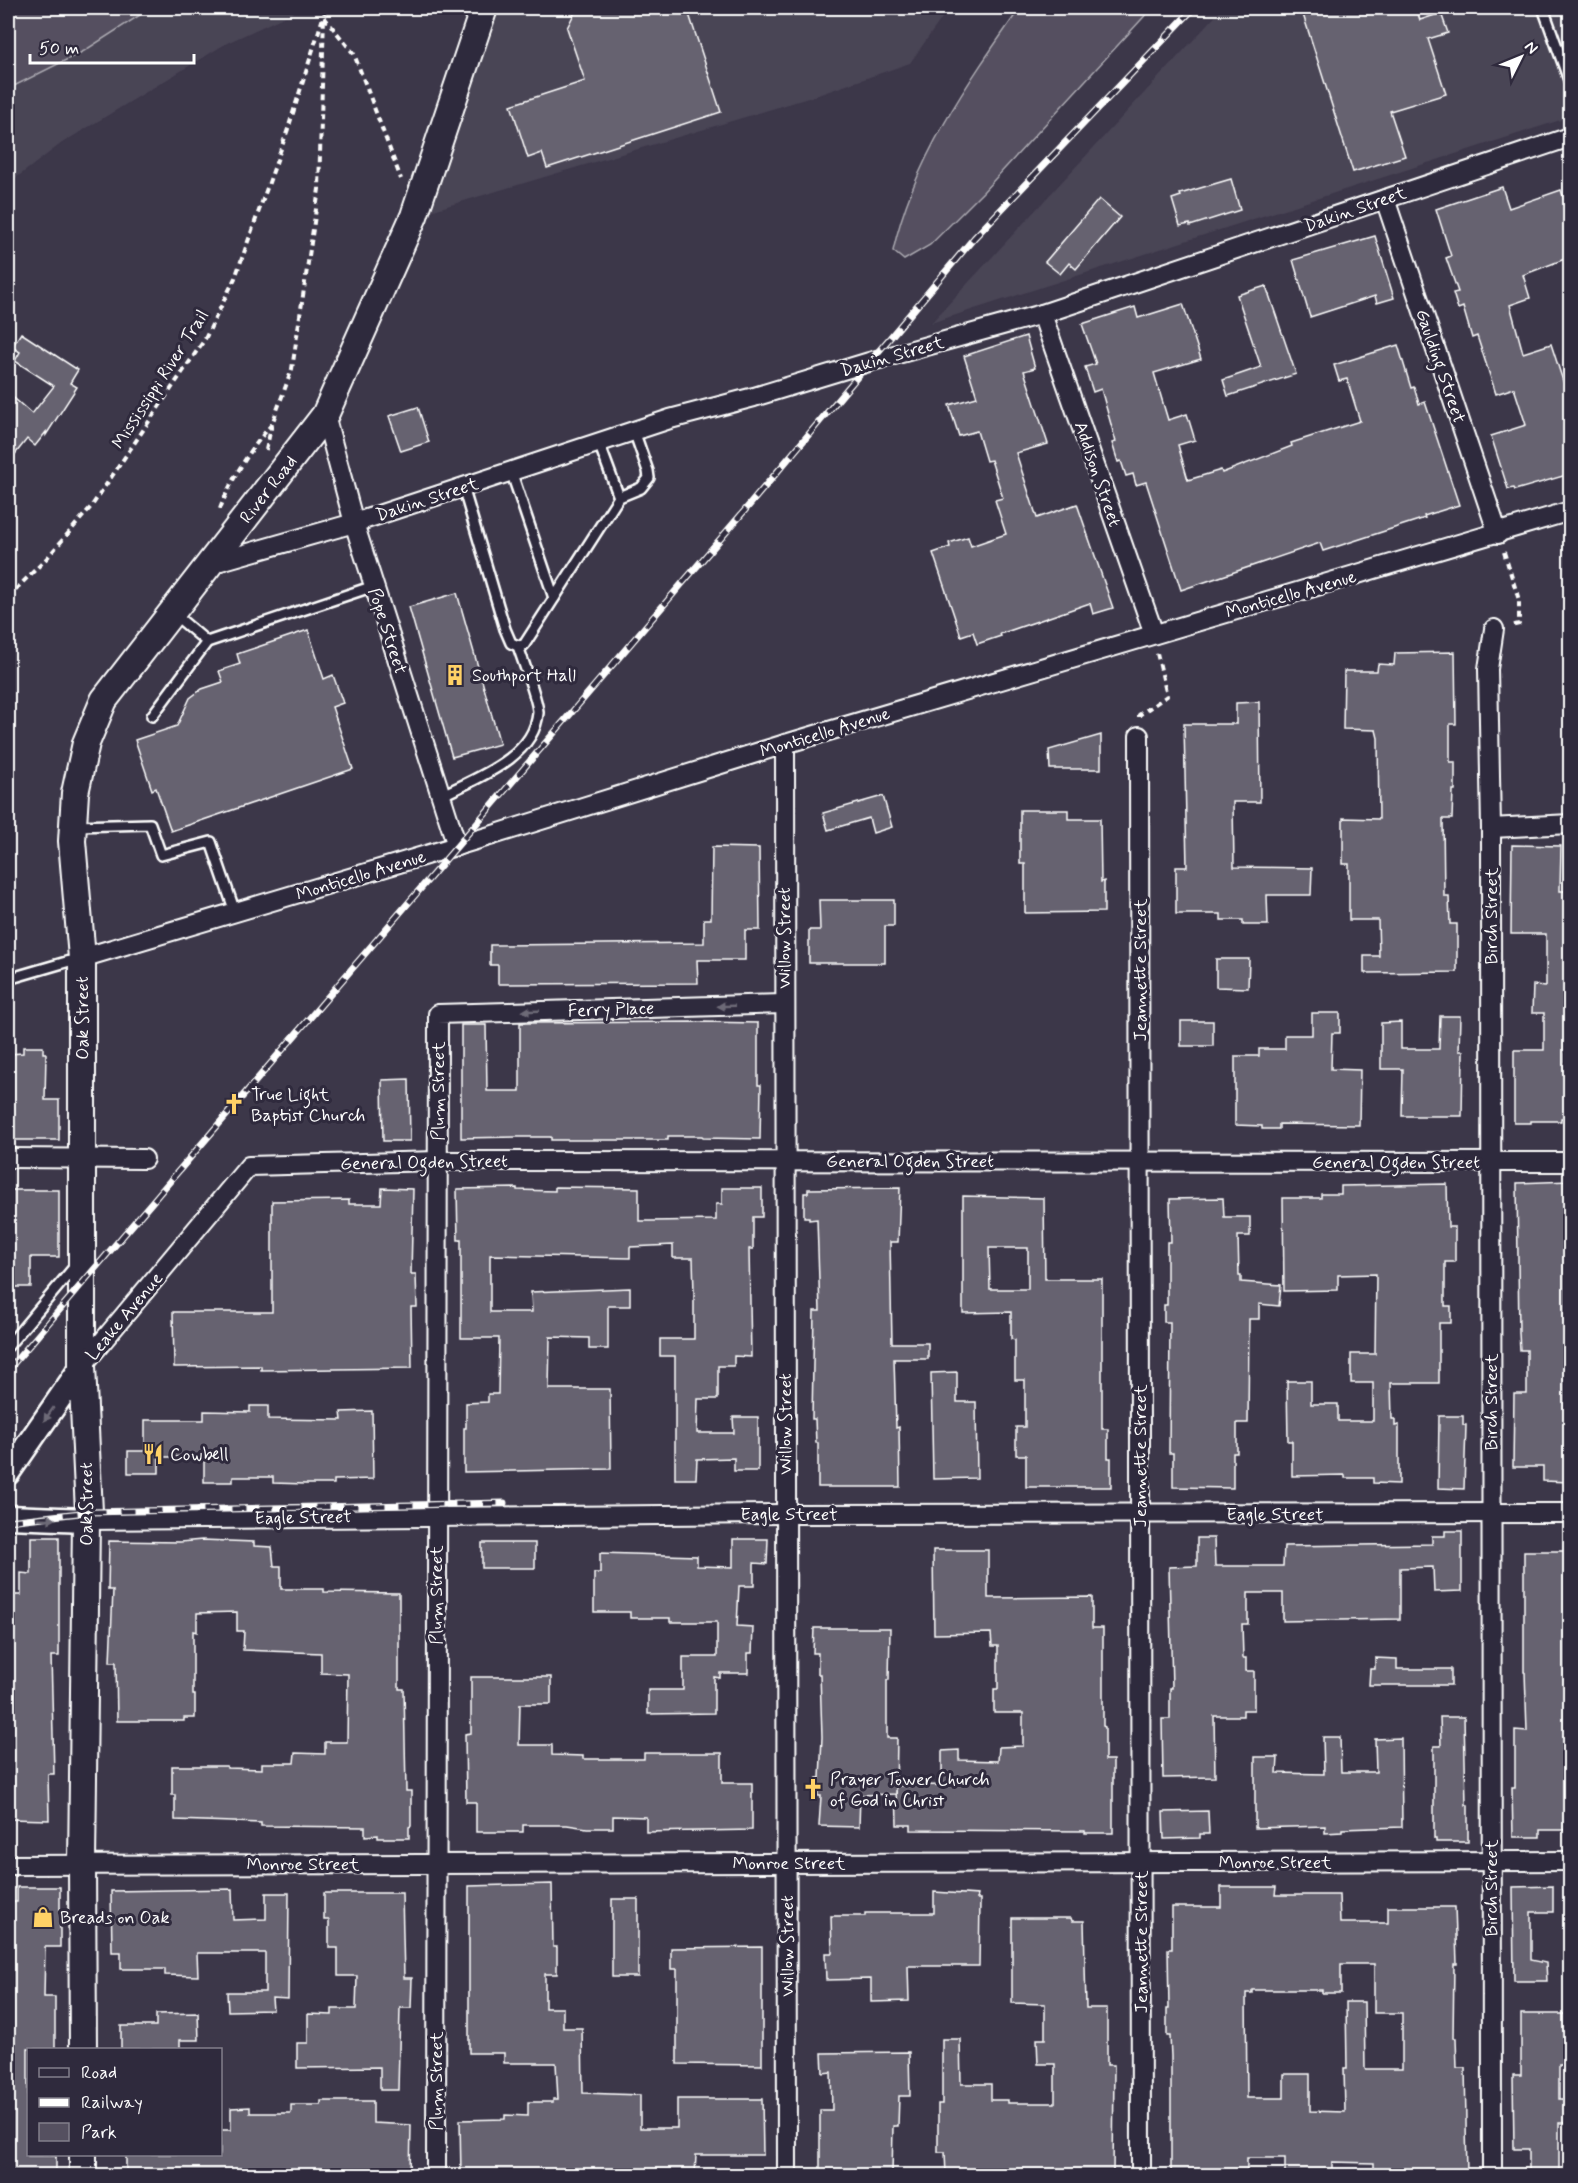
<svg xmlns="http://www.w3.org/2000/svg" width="1578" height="2183" font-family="Mynerve,sans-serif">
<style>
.built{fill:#494455}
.green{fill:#555060;stroke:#aaa8b0;stroke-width:1.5}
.building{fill:#666270;stroke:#fff;stroke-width:1.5;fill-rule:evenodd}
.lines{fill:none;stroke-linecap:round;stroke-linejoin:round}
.service-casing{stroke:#fff;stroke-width:14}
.minor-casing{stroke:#fff;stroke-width:22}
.tertiary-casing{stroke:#fff;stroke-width:27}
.secondary-casing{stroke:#fff;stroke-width:30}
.path{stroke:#fff;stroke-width:4;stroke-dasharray:6 4.5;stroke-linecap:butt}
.service{stroke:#2f2a3d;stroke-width:9}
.minor{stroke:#2f2a3d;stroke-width:18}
.tertiary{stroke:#2f2a3d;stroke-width:22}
.secondary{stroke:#2f2a3d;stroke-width:26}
.rail-casing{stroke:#fff;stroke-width:7}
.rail{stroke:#2f2a3d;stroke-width:4.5;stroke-dasharray:14;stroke-linecap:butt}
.oneway{fill:#6d6a77}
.labels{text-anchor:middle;stroke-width:6;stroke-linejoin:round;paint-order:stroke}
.street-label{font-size:18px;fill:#fff;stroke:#2f2a3d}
.poi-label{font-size:18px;fill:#fff;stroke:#2f2a3d;text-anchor:start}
</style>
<rect width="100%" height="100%" fill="#3c3749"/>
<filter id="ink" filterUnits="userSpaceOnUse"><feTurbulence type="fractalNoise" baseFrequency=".0167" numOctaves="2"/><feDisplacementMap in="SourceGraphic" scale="12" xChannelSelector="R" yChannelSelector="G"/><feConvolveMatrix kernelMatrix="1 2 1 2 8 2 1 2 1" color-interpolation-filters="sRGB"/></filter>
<g filter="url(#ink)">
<g class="built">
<path d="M8 8H303L227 43 62 143 8 184Z"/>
<path d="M497 8H949L910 63 815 96 427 212Z"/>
<path d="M1223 8H1570V117L931 323Z"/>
</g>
<g class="green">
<path d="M8 8H151L84 51 8 89Z"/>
<path d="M1020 8H1152L983 192 930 245 904 260 893 251C913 160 968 82 1020 8Z"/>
</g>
<g class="building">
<path d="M577 8H687L721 112 547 168 542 153 528 158 511 105 585 81 567 28Z"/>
<path d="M1301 8H1416L1420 20 1441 13 1448 33 1428 39 1446 94 1390 111 1405 156 1353 172Z"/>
<path d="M1231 179 1240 210 1190 226V224L1180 226 1172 199 1181 196 1180 194Z"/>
<path d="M1502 187 1509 208 1561 190 1570 216V257L1523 275 1530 298 1510 305 1523 353 1551 344 1564 384 1570 382V474L1515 490 1514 488 1508 489 1491 436 1526 425 1514 388 1496 394 1477 336 1472 338 1463 307 1458 309 1453 293 1458 292 1446 258 1451 256 1436 209Z"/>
<path d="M1099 199 1120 217 1076 269 1069 263 1060 274 1045 262Z"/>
<path d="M1375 236 1394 298 1377 303 1375 296 1310 317 1293 260Z"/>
<path d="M1266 286 1296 374 1228 396 1223 380 1261 367 1237 295Z"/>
<path d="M1183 304 1201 359 1154 373 1168 420 1187 414 1195 440 1178 445 1188 480 1221 470 1222 473 1292 446 1291 443 1360 421 1347 379 1339 381 1334 365 1398 345 1411 388 1414 387 1419 404 1425 402 1459 505 1424 516 1425 518 1323 551 1320 543 1181 590 1146 482 1136 485 1133 474 1126 476 1121 461 1118 462 1112 443 1116 442 1101 389 1093 392 1085 367 1096 364 1082 324 1135 307 1138 318Z"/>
<path d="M21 333 78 370 70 383 77 387 46 435V432L35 446 27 439 8 463V393L32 414 54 386 15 361 20 352 12 347Z"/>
<path d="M1026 336 1035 368 1024 371 1048 444 1016 453 1037 518 1077 504 1113 608 1093 614 1090 603 1000 634 1001 636 977 644 973 632 961 636 933 553 950 547 949 543 968 537 971 546 1006 534 995 500 1003 498 991 460 986 461 977 431 959 436 949 405 977 397 964 356Z"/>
<path d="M418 407 429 442 401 451 389 416Z"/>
<path d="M457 593 500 744 452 757 409 607Z"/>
<path d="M308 630 324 679 333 675 343 703 332 707 353 769 171 831 156 788 152 790 135 740 177 726 190 698 202 689 223 682 219 671 240 664 237 654Z"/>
<path d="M1455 652 1456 724H1450V762H1455V790H1453L1452 819H1443L1444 896H1449L1450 924H1457V972L1364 973V956H1379L1378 920H1349V864H1343V818L1379 819 1378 738 1376 730 1343 729 1344 671H1377L1378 664 1394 665 1395 653Z"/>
<path d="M1259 702 1260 802H1233L1234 867 1312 868 1311 895H1267L1268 925H1243V920H1221V914H1176V867H1187L1184 724H1236V703Z"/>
<path d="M1101 735V769H1050L1049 750Z"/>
<path d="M883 796 892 827 873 833 869 818 828 830 823 813Z"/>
<path d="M1020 810H1068V819H1100L1101 882 1104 881V912L1025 913V864H1020Z"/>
<path d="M1512 845 1561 846 1560 891H1569L1568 986H1570V1028H1566V1068H1570V1118H1561V1121H1531V1123H1514V1050H1544V1013H1532L1533 985 1546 986V934H1511Z"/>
<path d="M712 847 759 848 760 930H745V960H697L698 983 498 984V965H490V945L704 943V919H711Z"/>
<path d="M819 900H894V926H885V963H809V930H820Z"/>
<path d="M1216 959H1249L1248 988 1216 987Z"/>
<path d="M1312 1013H1340V1033H1332L1331 1069 1360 1070 1359 1125 1279 1124V1129H1262V1126L1235 1125V1056H1259V1049H1285V1035H1312Z"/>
<path d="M1440 1016H1460L1459 1051H1463L1462 1116H1402L1403 1069H1381V1023L1401 1022V1049H1439Z"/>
<rect x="1181" y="1021" width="32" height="25"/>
<path d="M701 1022 758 1023V1085H761L760 1139 703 1138 702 1136H668V1140H551V1137H517L461 1138V1025H486L487 1091H520V1023Z"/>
<path d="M23 1047H43V1053H46L45 1100H59V1140H8V1054L23 1053Z"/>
<path d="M409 1079 410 1141H383L382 1080Z"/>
<path d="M1570 1181V1482L1543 1481V1467H1513L1514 1394H1527V1350H1520L1519 1333 1517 1183Z"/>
<path d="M1447 1184 1448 1227H1455V1262H1445V1306H1451V1323H1439V1383H1391L1392 1419H1395V1426L1399 1425V1484L1373 1483V1478H1345V1475L1292 1476V1441H1288L1287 1381H1311V1404H1338V1421H1373V1383H1351V1354H1375L1376 1274 1338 1275V1290L1284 1291 1283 1198H1321V1194H1341V1186Z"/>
<path d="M555 1187 639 1188V1221H651L716 1220V1204H722V1188H762V1217H753V1249H749L751 1357 734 1356V1366H718V1399H698L697 1433H734L733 1417H758V1471H734V1458L697 1459 696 1479H675V1356H660V1339H694V1293L693 1258H673V1245L630 1247V1258L490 1255V1312H532L531 1292 630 1288V1306H608V1349H589V1338L550 1337 549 1389H610L611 1469 464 1472V1428H466V1403L488 1402V1394H498L499 1338H461V1240H458L457 1189 517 1188V1190L555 1191Z"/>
<path d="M382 1188 413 1189 411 1274H416L417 1307H411L412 1368 261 1370V1366L174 1367 173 1312H272V1201L349 1200V1204H381Z"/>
<path d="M900 1188 898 1242H890L892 1343H928V1359H894L896 1428 899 1427 900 1487H818V1443H816L815 1419H812L814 1311H820L817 1219 809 1220V1217H804V1193H808V1189Z"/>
<path d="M8 1190H59V1257H31V1287H8Z"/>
<path d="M963 1196 1044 1198 1045 1279H1102V1429H1108V1458H1111V1487H1026V1455H1016V1427H1025V1380H1015V1340L1011 1339V1312L963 1313ZM989 1248H1028V1289H990Z"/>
<path d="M1223 1198 1224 1217H1250V1236H1238L1239 1276H1241V1282L1281 1285 1279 1306 1259 1304V1319H1249L1248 1423H1237V1453H1233V1488L1173 1487V1453H1169L1170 1322H1164V1305H1167V1242H1171L1170 1199Z"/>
<path d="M957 1372V1402H976L977 1478 933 1479 931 1373Z"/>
<path d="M250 1406H268V1419L342 1420 341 1412 372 1411 373 1479 334 1480V1484H306L273 1483V1477H233V1482H204V1457H159V1473H128V1451H145V1420H204V1411L250 1412Z"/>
<path d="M1439 1416H1463V1425H1466L1464 1489 1438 1488Z"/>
<path d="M1445 1531H1462V1591L1434 1592 1433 1567 1400 1568V1619L1283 1621V1593H1248V1624H1242L1243 1658H1246V1671H1254V1710H1243V1716H1214L1215 1777 1163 1778 1162 1719H1170V1688H1172L1169 1567 1197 1566V1538H1214L1215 1566H1283L1284 1546 1432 1544V1536H1445Z"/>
<path d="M31 1537H59V1656H51L54 1774H48L49 1820 8 1819V1595H21V1573L31 1574Z"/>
<path d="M733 1539H768L767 1564 754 1563V1586H739L737 1626 753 1627 752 1653H748V1673H720V1678L714 1677V1713L648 1714V1690H683V1657H717V1622H670V1618H630V1612H594V1573H600V1553L697 1556V1566L733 1567Z"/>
<path d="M202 1540 254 1542V1546L272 1547 274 1566H281V1589H324V1592L399 1593V1689H404L406 1791H411V1826L409 1827V1838H378V1835L365 1836V1827L261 1826V1823L175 1820V1795H172V1766H227V1768L262 1769V1763H294L295 1753 325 1754V1742H347L348 1674 321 1673V1653L243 1650 244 1631H237V1612L197 1613V1632L193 1631V1695H195V1718H184V1721H117L116 1662H110L113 1590H108L109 1541 180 1542Z"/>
<rect x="482" y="1543" width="53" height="25"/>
<path d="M933 1550H988V1598L1092 1597V1628H1103V1726L1105 1727V1760H1113V1833H1085V1831L911 1830V1825H897L896 1786 942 1785V1751L959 1750V1760L998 1761 999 1747 1023 1746V1713H994V1689H998V1646H992L991 1633 934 1634Z"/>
<path d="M1524 1551H1570V1830H1540V1837H1513L1512 1788H1515V1730L1527 1731 1525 1672H1524Z"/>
<path d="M814 1628H890L889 1680H887V1738H897L896 1794 860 1795 859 1827 819 1826 821 1796H818L817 1778H820L822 1737 820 1674H818V1653H813Z"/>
<path d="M1375 1658 1397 1659V1669H1451V1685H1369L1370 1669H1375Z"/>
<path d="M471 1677H551V1704H520L519 1745H552V1755L583 1756V1759H644V1753H722V1783H752V1830L646 1832V1817L613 1816V1828H587L567 1825H523V1832H476V1802H466L465 1734 471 1733Z"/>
<path d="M1440 1717H1464L1466 1805H1468V1842H1436V1839H1434V1746H1441Z"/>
<path d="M1323 1737H1340L1341 1772H1376L1375 1739 1401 1738 1402 1827 1342 1829V1832L1325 1833V1826L1255 1828V1757H1278L1277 1773 1324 1774Z"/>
<path d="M1208 1811 1209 1834H1200V1838L1164 1839 1163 1812Z"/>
<path d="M552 1884 553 1947H557V1974H545V2008H563V2028H582L583 2093 640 2095V2128H677V2099H762L763 2155H696L695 2175H461L460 2120 505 2119V2115L528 2116V2102H553V2099H558L556 2063H504V2053H469V1886Z"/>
<path d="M1553 1886V1912H1531V1960L1546 1963 1547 1981H1514L1513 1887Z"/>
<path d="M17 1887H60V1947H45L44 1997H55V2049H28V2156H56V2175H8V1902H17Z"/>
<path d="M1221 1887H1276L1275 1895H1339L1340 1923H1388V1907H1455L1457 1964H1454L1453 2038H1456L1457 2068H1465L1467 2175H1374V2163L1332 2162V2175H1302V2174H1285V2158H1247V2175H1171V2056L1170 2036H1167V2009H1169L1168 1949H1172V1907H1221ZM1341 1964H1374V2013H1402V2069H1365L1364 2002H1346L1347 2068H1344L1345 2112 1310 2111V2074H1284V2098H1247L1246 1993H1252V1990H1322V1993H1341Z"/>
<path d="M232 1889 233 1920 266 1919V1893H289L288 1999 272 1998 273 2010 228 2011 227 1992H265V1953H197L198 1976 165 1975V1969H121V1952H112L111 1891Z"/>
<path d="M934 1892 978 1895 977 1899H980L979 1966H908L909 2001 871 2002V1979L826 1980 825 1953H832L831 1916H865V1913H934Z"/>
<path d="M324 1893H402L404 1978H412L411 2008H400L398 2090H380V2067L297 2068V2043H308V2014L332 2015V2009H356L357 1976H338V1948H329V1920H324Z"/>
<rect x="612" y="1899" width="26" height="78"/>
<path d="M1012 1918H1071L1072 1921H1084L1086 2008H1107V2065H1114L1113 2175H946L945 2152H938V2104H942V2039H960L961 2084H991V2100H1008V2103H1055V2064H1038L1037 2039H1045V2004L1012 2003Z"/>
<path d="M762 1947V2065L677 2064V1969H671V1948Z"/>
<path d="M198 2013 199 2040H180V2049H121V2026H156V2014Z"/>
<path d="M1521 2014H1570V2065H1559V2099H1570V2123H1559V2175H1529V2149H1514L1513 2075H1521Z"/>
<path d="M909 2052 910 2096H899L898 2126H893L892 2175H820V2110H832L831 2072 823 2073 822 2053Z"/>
<path d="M321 2101H373V2123L411 2125 410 2175H126V2154H220V2130H231V2108L250 2107V2113H291V2105H321Z"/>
</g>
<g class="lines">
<defs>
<g id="service">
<path d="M1543 8 1570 83"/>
<path d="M599 443 619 497"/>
<path d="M511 471 554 598"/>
<path d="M463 487 505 629 511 643 518 646 524 645 619 497 641 488 649 478 648 471 634 431"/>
<path d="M174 614 207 642 374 586"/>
<path d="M152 716 207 642"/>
<path d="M441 796C476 778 534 758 538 713 539 703 522 659 518 646"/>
<path d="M75 826 150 824 161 855 211 842 235 912"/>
<path d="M8 979 80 958"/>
<path d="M8 1346 76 1265"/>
</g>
<g id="minor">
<path d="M1385 199 1498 534"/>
<path d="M1042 314 1154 634"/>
<path d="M325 415 354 523 457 846"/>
<path d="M210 564 354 523 670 419 754 397 869 362 1042 314 1570 137"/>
<path d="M1139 736 1141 2176"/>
<path d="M785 744 787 2176"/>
<path d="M1491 828 1570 824"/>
<path d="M82 958 493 835 785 744 1570 511"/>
<path d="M8 1158 144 1159"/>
<path d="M82 1366 249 1166 438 1161 1570 1162"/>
<path d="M86 1520 785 1514 1570 1513"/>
<path d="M8 1865 1570 1861"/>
<path d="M436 2176 438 1014 784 1004"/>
<path d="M1492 2176 1491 828 1488 669 1494 629"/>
</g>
<g id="tertiary">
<path d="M8 1473 82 1366"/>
<path d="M8 1517 86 1520"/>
</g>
<g id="secondary">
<path d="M83 2050 82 1864 86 1520 89 1512 82 1366V958L72 841 75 793 86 743 104 700 325 415 414 216 484 8"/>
<path d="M83 2154V2176"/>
</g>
</defs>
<use href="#service" class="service-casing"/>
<use href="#minor" class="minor-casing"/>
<use href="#tertiary" class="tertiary-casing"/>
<use href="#secondary" class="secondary-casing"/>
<g class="path">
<path d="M324 17 354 54 401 179"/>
<path d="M266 450 272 424 292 369 319 189 324 16"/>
<path d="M220 509C232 477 250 450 272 424"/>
<path d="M1504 552 1519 600V624L1511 626"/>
<path d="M8 597 47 558 91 507 205 339 235 278 288 129 326 8"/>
<path d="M1139 717V715L1167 696 1157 653"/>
</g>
<use href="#service" class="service"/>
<use href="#minor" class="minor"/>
<use href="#tertiary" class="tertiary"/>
<use href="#secondary" class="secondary"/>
<defs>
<g id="rail">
<path d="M8 1370 746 509 974 238 1194 8"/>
<path d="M8 1521 89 1512 504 1503"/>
</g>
</defs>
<use href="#rail" class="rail-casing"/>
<use href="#rail" class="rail"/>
</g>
<defs><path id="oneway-solid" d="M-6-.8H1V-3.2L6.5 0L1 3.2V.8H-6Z" transform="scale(1.5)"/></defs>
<g class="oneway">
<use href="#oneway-solid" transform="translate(726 1006) rotate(178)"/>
<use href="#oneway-solid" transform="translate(531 1011) rotate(178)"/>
<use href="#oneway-solid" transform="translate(49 1414) rotate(125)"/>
<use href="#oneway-solid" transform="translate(47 1519) rotate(2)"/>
</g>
</g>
<defs>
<symbol id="building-bare" viewBox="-9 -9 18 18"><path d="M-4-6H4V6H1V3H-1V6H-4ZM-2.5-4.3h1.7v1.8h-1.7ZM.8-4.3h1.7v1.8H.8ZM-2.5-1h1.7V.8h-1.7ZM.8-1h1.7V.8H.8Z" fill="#ffd166" stroke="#2f2a3d" stroke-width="2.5" paint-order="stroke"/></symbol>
<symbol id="church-bare" viewBox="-9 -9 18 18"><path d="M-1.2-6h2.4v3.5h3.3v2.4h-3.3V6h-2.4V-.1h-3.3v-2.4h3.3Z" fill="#ffd166" stroke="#2f2a3d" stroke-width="2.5" paint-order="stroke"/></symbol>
<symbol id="restaurant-bare" viewBox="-9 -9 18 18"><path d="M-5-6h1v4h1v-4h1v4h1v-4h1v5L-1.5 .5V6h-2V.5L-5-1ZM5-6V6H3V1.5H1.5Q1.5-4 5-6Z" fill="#ffd166" stroke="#2f2a3d" stroke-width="2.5" paint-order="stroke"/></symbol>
<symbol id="shop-bare" viewBox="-9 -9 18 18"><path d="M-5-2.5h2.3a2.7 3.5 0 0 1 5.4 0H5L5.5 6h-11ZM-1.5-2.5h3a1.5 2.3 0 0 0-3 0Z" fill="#ffd166" stroke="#2f2a3d" stroke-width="2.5" paint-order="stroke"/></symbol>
</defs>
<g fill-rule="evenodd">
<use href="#building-bare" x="440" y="660" width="30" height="30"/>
<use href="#church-bare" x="219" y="1089" width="30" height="30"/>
<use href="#restaurant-bare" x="138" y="1439" width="30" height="30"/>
<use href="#church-bare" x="798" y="1774" width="30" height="30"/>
<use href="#shop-bare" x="28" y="1902" width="30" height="30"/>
</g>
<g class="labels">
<g class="street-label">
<text transform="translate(1355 209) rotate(-19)" y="6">Dakin Street</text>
<text transform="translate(892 356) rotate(-16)" y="6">Dakin Street</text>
<text transform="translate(1441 366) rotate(71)" y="6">Gaulding Street</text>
<text transform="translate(160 379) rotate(-57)" y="6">Mississippi River Trail</text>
<text transform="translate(1098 474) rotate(71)" y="6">Addison Street</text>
<text transform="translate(268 489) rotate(-52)" y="6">River Road</text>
<text transform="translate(427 499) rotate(-18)" y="6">Dakin Street</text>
<text transform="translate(1291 594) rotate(-16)" y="6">Monticello Avenue</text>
<text transform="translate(388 631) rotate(72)" y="6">Pope Street</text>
<text transform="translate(825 732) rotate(-17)" y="6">Monticello Avenue</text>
<text transform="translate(361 875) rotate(-17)" y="6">Monticello Avenue</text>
<text transform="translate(1491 916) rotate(-90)" y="6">Birch Street</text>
<text transform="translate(784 938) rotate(-90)" y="6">Willow Street</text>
<text transform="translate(1140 970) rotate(-90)" y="6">Jeannette Street</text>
<text transform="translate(611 1009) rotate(-2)" y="6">Ferry Place</text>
<text transform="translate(82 1018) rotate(-90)" y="6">Oak Street</text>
<text transform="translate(438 1091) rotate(-90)" y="6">Plum Street</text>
<text x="910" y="1167">General Ogden Street</text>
<text transform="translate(424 1162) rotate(-1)" y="6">General Ogden Street</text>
<text x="1396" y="1168">General Ogden Street</text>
<text transform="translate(124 1316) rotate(-50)" y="6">Leake Avenue</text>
<text transform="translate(1491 1402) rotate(-90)" y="6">Birch Street</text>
<text transform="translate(785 1424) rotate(-90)" y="6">Willow Street</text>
<text transform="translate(1140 1456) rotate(-90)" y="6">Jeannette Street</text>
<text transform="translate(86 1504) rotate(-90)" y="6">Oak Street</text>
<text x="789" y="1520">Eagle Street</text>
<text x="1275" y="1520">Eagle Street</text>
<text transform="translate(303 1517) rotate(-1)" y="6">Eagle Street</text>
<text transform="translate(436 1595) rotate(-90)" y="6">Plum Street</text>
<text x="1275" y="1868">Monroe Street</text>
<text x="789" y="1869">Monroe Street</text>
<text x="303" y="1870">Monroe Street</text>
<text transform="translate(1491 1888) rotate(-90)" y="6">Birch Street</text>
<text transform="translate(1141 1942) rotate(-90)" y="6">Jeannette Street</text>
<text transform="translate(787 1946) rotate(-90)" y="6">Willow Street</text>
<text transform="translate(436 2081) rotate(-90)" y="6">Plum Street</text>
</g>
<g class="poi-label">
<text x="472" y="681">Southport Hall</text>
<text x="251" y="1100">True Light<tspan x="251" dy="21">Baptist Church</tspan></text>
<text x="170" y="1460">Cowbell</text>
<text x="830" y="1785">Prayer Tower Church<tspan x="830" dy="21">of God in Christ</tspan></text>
<text x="60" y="1923">Breads on Oak</text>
</g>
</g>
<rect width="1578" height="2183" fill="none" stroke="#2f2a3d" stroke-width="30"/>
<rect x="15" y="15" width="1548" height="2153" fill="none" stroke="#fff" stroke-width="2" filter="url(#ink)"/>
<rect x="27" y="2048" width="195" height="108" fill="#2f2a3d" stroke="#827f8b" stroke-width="1.5"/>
<rect x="39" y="2068" width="30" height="9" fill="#2f2a3d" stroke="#827f8b" stroke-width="1.5"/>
<text x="81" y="2078" font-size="18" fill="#ffffff">Road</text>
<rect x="39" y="2098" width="30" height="9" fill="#ffffff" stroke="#827f8b" stroke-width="1.5"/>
<text x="81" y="2108" font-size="18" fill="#ffffff">Railway</text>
<rect x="39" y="2123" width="30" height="18" fill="#555060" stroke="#827f8b" stroke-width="1.5"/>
<text x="81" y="2138" font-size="18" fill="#ffffff">Park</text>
<g transform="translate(1521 57) rotate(47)" stroke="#2f2a3d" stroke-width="4.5" paint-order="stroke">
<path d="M0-4.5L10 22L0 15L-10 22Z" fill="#ffffff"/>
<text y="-9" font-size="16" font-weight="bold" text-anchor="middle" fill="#ffffff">N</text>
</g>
<path d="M30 54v9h164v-9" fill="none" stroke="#ffffff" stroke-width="3"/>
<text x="39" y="54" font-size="18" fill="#ffffff" stroke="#2f2a3d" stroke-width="4.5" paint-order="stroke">50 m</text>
</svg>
